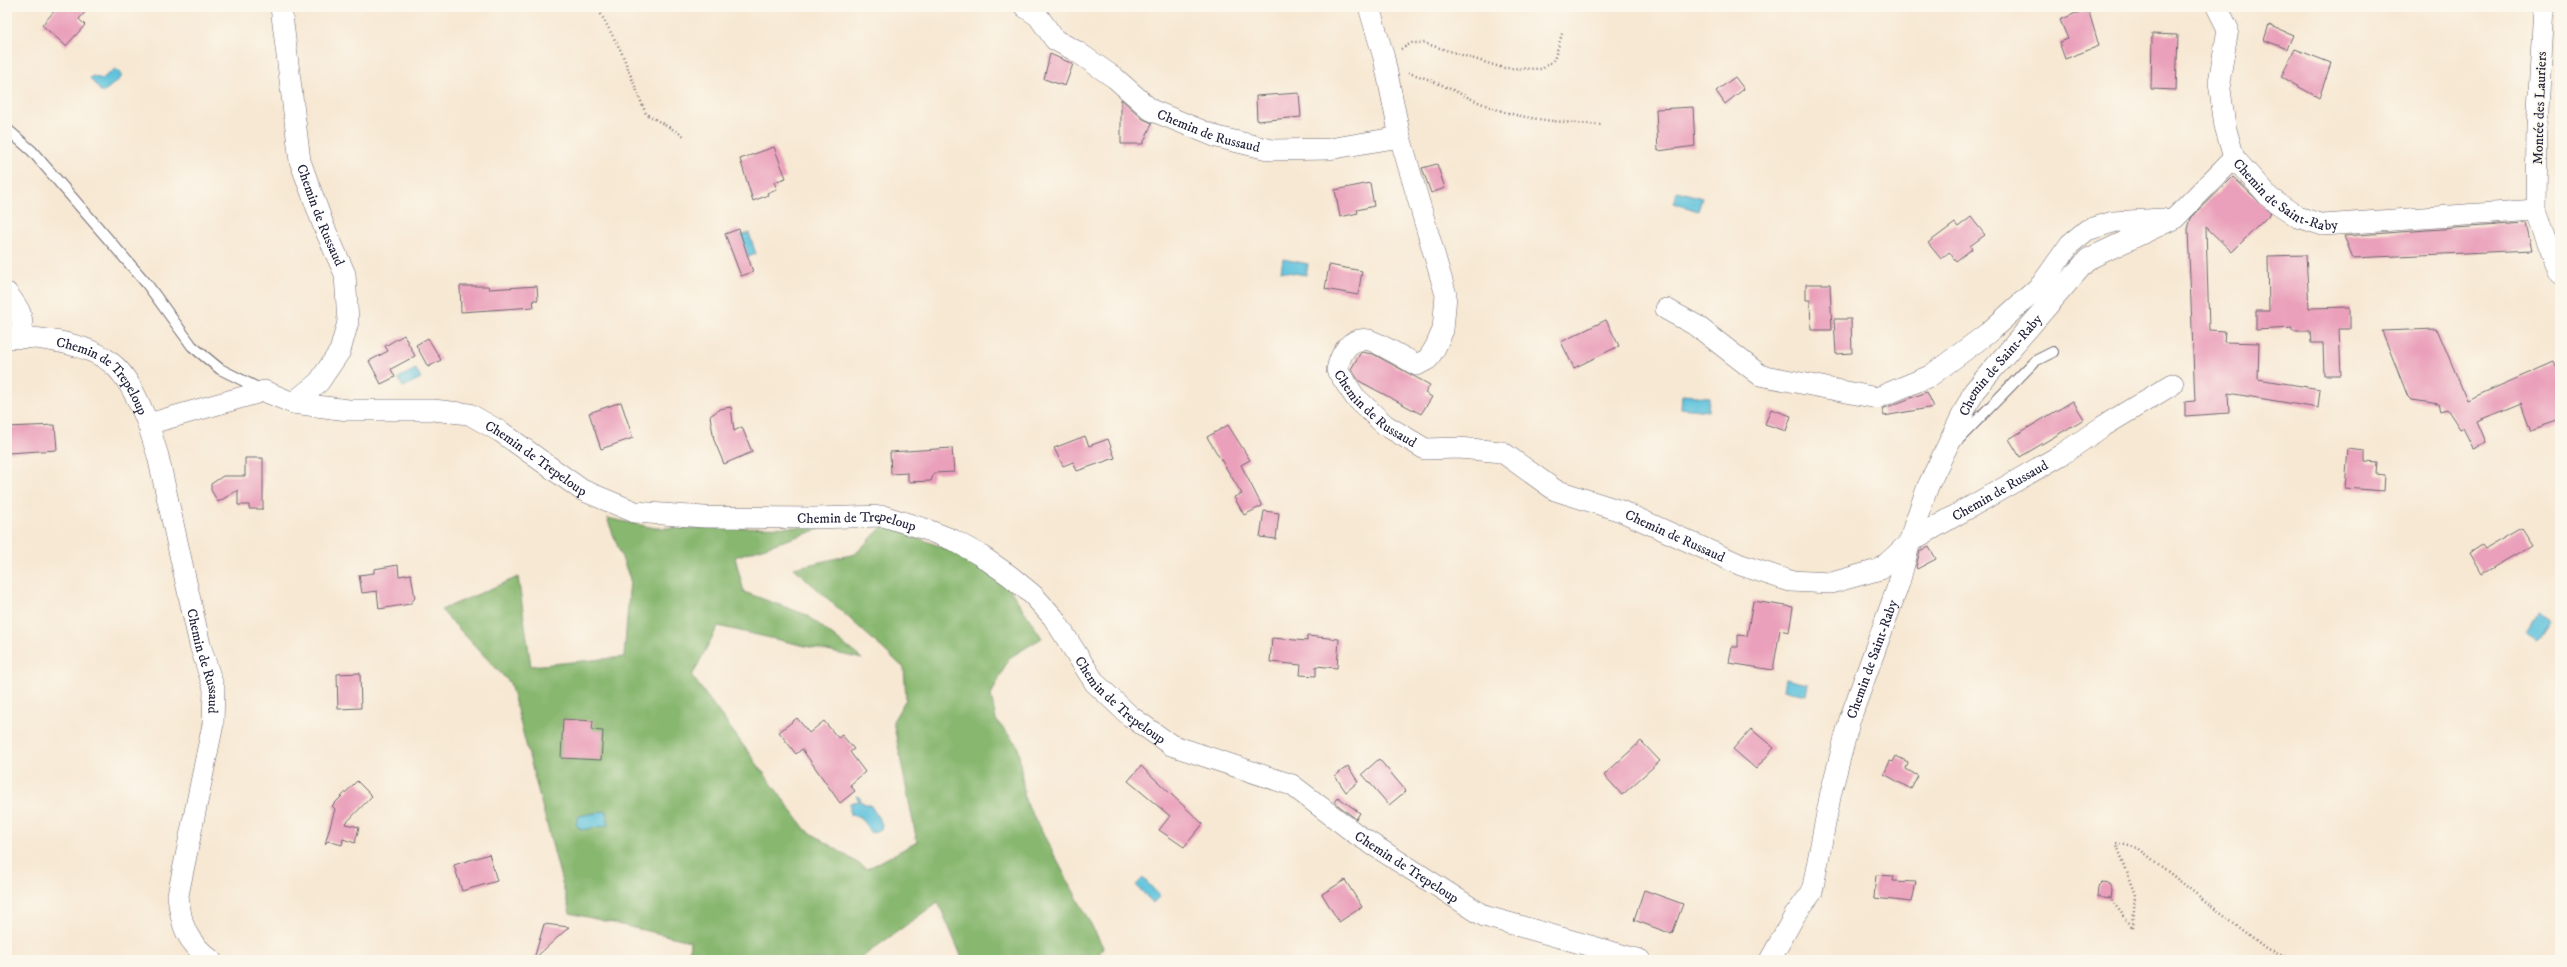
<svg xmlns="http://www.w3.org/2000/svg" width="2567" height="967" font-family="'IM FELL DW Pica',serif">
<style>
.forest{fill:#88b770;stroke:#556c56}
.water{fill:#5ec2dc;stroke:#40728c}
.building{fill:#ea9fba}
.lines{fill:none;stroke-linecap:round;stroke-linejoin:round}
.lane-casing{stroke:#6d6770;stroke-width:12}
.street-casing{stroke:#6d6770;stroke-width:22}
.path{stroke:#6d6770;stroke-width:2.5;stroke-dasharray:1 3;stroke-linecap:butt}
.lane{stroke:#fff;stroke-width:10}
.street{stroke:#fff;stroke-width:21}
.labels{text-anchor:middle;stroke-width:3;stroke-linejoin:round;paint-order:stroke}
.street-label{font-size:14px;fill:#22223b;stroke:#fbf7ec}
</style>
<rect width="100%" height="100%" fill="#fbf7ec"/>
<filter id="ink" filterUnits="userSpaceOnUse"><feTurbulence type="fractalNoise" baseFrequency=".025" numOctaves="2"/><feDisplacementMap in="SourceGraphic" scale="8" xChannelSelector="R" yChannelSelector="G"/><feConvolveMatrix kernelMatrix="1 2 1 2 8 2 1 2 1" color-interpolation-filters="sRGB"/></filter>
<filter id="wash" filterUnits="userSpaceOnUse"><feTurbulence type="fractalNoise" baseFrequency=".012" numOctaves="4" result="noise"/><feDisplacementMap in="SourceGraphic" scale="16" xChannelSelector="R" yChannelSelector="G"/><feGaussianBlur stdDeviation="0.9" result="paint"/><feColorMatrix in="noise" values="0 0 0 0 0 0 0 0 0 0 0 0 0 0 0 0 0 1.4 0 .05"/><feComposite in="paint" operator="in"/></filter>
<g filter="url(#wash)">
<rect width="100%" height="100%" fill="#f7e8d3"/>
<path class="forest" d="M607 518 655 528 826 527 735 557 744 592 807 615 862 659 718 626 692 676 805 829 867 869 917 842 893 721 906 699 904 668 794 568 855 554 885 524 968 558 1009 588 1042 638 1009 658 991 695 996 720 1018 746 1025 800 1103 947 1096 960H963L938 902 858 960H689L690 941 570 913 510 683 441 610 518 577 531 666 624 657 630 579Z"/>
<g class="water">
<path d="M115 69 121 73V78L102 93 90 78 92 76 102 79Z"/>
<path d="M1677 191 1702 198 1698 211 1673 203Z"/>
<path d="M749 233 756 254 745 258 738 236Z"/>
<path d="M1283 259 1308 264 1306 275 1281 271Z"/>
<path d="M416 369 421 378 403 387 398 378Z"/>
<path d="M1682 395 1709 397 1708 411 1681 408Z"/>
<path d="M2539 611 2550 618 2537 638 2526 631Z"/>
<path d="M1785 679 1808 684 1806 695 1783 690Z"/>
<path d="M856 796 860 797 861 802 871 806 882 824 881 829 871 833 860 817 850 815V803L859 801Z"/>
<path d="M606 811 609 825 581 830 576 824 579 816Z"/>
<path d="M1143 878 1160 896 1153 903 1136 885Z"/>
</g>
<g id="blocks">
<g class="building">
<path d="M58 7H90L79 19 85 25 66 46 42 25Z"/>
<path d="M2089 12 2099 46 2065 59 2059 42 2068 39 2060 20 2076 13Z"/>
<path d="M2269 25 2293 35 2287 49 2264 40Z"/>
<path d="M2152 34 2178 35 2176 90 2151 89Z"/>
<path d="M2295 49 2331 63 2319 98 2281 77Z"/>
<path d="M1050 54 1073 64 1065 86 1044 79Z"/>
<path d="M1735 77 1744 89 1725 104 1716 91Z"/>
<path d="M1299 93 1301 117 1257 121 1256 96Z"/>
<path d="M1121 99 1143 119 1152 123 1143 144H1121Z"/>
<path d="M1693 107 1695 146 1658 151 1656 109Z"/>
<path d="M774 147 786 178 774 182 777 189 767 193 768 195 753 201 740 159Z"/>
<path d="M1437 164 1445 188 1431 193 1422 168Z"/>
<path d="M2233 177 2271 213 2232 252 2206 227 2209 330 2225 331 2224 342 2259 343 2258 379 2320 389 2318 408 2228 393 2229 413 2185 416V402L2195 401 2188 229 2191 218Z"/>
<path d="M1370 183 1374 206 1357 210 1358 213 1340 217 1335 190Z"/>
<path d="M1971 217 1985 235 1970 246 1972 249 1956 261 1949 252 1941 259 1928 243 1955 223 1958 227Z"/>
<path d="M2526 223 2532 250 2353 258 2344 236Z"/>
<path d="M739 229 753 272 741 276 725 234Z"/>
<path d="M2306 255 2309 308 2350 307V329H2339L2341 375H2324L2323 343H2311L2310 331H2293V328L2256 330V311H2269L2268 256Z"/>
<path d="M1329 265 1362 271 1358 295 1325 289Z"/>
<path d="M1806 284H1830L1832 330H1811L1810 300H1806Z"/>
<path d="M460 286H488L489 289 537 286 538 300H533L534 307 461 312Z"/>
<path d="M1834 319H1851L1852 353 1836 354Z"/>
<path d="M1606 320 1619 346 1574 368 1561 342Z"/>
<path d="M2437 329 2467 400 2554 362 2560 375V421L2531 431 2521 403 2477 421 2486 442 2473 448 2463 428 2460 429 2447 409 2441 411 2439 404 2411 400 2408 397 2382 331Z"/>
<path d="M404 335 415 356 391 369 395 377 381 384 369 361 388 351 385 346Z"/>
<path d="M428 338 441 360 428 367 416 345Z"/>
<path d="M1361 352 1373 354 1430 385 1425 393 1432 397 1421 414 1359 381 1351 369Z"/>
<path d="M1927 392 1934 407 1884 416 1882 409Z"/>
<path d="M2073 401 2084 419 2020 457 2009 439Z"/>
<path d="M621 402 633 438 601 449 589 413Z"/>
<path d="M731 407 734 431 742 427 752 452 724 464 714 440 710 416 720 409Z"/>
<path d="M1771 409 1791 416 1786 431 1765 424Z"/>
<path d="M55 425 57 450 7 453V427Z"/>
<path d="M1228 425 1250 460 1241 465 1262 506 1244 515 1234 497 1242 494 1207 437Z"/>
<path d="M1085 436 1089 446 1108 439 1115 458 1077 471 1073 462 1063 466 1054 448Z"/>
<path d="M952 448 954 472 934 473 931 481 908 482V473L891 474 890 452Z"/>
<path d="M2348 449 2365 451V462L2377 463 2376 474 2385 475 2384 491 2345 488Z"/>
<path d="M245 458H263V509H249V505H238V490L218 502 211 490V484L223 476H245Z"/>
<path d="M1264 511 1279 513 1276 539 1260 537Z"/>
<path d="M2521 528 2532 545 2482 574 2470 553 2482 545 2485 549Z"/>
<path d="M1929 546 1936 559 1917 569 1916 566 1920 551Z"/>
<path d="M398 565 399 576 411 574 415 598 410 604 379 609 377 591 362 593 359 575 374 573V569Z"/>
<path d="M1753 601 1793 607 1789 632 1780 630 1773 670 1729 663 1732 647H1738V635L1747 636Z"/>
<path d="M1307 636 1339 639 1337 668 1316 666V676L1300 675 1301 665 1270 662 1272 638 1307 641Z"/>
<path d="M360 673 361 708 338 709 337 674Z"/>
<path d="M797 718 809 733 824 721 838 738 842 735 854 749 850 752 865 772 850 785 855 791 840 803 802 749 796 754 779 732Z"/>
<path d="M563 719 593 721 592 730 603 731 601 760 561 758Z"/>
<path d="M1751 729 1774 748 1756 769 1733 749Z"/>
<path d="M1641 741 1660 761 1622 795 1604 775Z"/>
<path d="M1896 756 1908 762 1906 769 1918 776 1911 789 1884 774 1890 761 1893 762Z"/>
<path d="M1379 759 1406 791 1389 805 1362 774Z"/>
<path d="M1141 766 1203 824 1184 847 1159 830 1170 816 1128 781Z"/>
<path d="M1348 766 1358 782 1346 792 1335 776Z"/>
<path d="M357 781 372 796 345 824 359 827 355 843 343 839 342 845 328 841 325 844 335 809 332 806Z"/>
<path d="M1338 797 1360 813 1356 819 1334 802Z"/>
<path d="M489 854 497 881 462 891 454 865Z"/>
<path d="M1876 875 1894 876 1893 881 1916 882 1912 902 1874 898Z"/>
<path d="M1345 880 1362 907 1339 922 1322 894Z"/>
<path d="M2102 883 2109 884 2112 889 2111 899 2097 897 2098 887Z"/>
<path d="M1644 890 1683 904 1672 934 1634 920Z"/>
<path d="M544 924 569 927 534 959Z"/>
</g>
</g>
</g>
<g filter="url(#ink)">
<use href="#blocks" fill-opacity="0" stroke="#6d6770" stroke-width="1"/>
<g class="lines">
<defs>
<g id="lane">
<path d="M7 129 32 151 147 284 192 346 220 369 262 390"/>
<path d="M1957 441 2035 361 2053 352"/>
</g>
<g id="street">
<path id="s1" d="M281 7 300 161 324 227 345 274 348 322 340 351 319 382 293 403"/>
<path id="s2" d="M1025 7 1038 16 1055 40 1076 51 1115 78 1151 110 1217 137 1272 150 1329 149 1400 137 1446 295 1443 330 1435 348 1428 359 1417 365C1408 360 1375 341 1369 340 1349 336 1340 355 1337 370L1355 397 1385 425 1425 449 1459 448 1502 452 1555 490 1621 511 1741 565 1790 581 1831 583 1881 569 1911 541 2061 455 2102 427 2173 384"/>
<path d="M1369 7 1384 58 1400 137"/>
<path id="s3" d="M2217 7 2228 29 2219 82 2225 126 2234 158 2270 198 2298 217 2323 225 2536 210"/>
<path d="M2544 7 2537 127 2536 210 2560 275"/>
<path d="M7 293C20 310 24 314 21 337"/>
<path d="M1666 309 1697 326 1760 375 1877 398 1930 376 1988 333 2041 285 2070 244 2087 230 2113 222 2162 219"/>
<path id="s4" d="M7 338C37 336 86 343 110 362 128 375 140 404 148 424L264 391 293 403 348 410H433L469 414 501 432 582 490 635 512 704 517 815 518 883 516 925 529 953 540 980 555 1010 576 1033 595 1053 617 1095 683 1130 716 1171 745 1292 785 1356 834 1484 916 1640 960"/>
<path id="s5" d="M148 424 158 456 200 645 214 689 213 724 178 895C181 926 186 941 211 960"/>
<path id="s6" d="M1770 960 1795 915 1812 892 1831 792 1850 719 1899 583 1914 526 1928 486 1974 391 2088 259 2175 218 2234 158"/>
</g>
</defs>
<use href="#lane" class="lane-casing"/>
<use href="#street" class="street-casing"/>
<g class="path">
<path d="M597 7 621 51 646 114 686 137"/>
<path d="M1401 49 1412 43H1424L1503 68 1542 69 1554 60 1563 31"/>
<path d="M1408 73C1438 80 1463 97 1493 108 1527 121 1566 122 1602 125"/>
<path d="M2109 897 2133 928 2135 892 2116 843 2138 848 2267 950 2293 960"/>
</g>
<use href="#lane" class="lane"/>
<use href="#street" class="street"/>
</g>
</g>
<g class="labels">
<g class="street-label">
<text transform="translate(2539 108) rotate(-88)" y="5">Montée des Lauriers</text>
<text dy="5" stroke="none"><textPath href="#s2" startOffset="226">Chemin de Russaud</textPath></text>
<text dy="5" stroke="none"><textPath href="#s3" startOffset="222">Chemin de Saint-Raby</textPath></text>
<text dy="5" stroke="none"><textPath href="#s1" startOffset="213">Chemin de Russaud</textPath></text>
<text dy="5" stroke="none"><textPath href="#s6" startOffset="645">Chemin de Saint-Raby</textPath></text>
<text dy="5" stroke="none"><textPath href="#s4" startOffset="110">Chemin de Trepeloup</textPath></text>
<text dy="5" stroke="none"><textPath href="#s2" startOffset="825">Chemin de Russaud</textPath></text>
<text dy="5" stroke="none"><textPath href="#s4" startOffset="590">Chemin de Trepeloup</textPath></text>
<text dy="5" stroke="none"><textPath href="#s2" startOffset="1521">Chemin de Russaud</textPath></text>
<text dy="5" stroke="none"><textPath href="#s4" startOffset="926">Chemin de Trepeloup</textPath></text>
<text dy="5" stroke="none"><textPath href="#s2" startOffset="1161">Chemin de Russaud</textPath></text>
<text dy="5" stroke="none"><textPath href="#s6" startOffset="321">Chemin de Saint-Raby</textPath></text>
<text dy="5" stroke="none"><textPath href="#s5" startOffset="244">Chemin de Russaud</textPath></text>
<text dy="5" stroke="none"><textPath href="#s4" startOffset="1261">Chemin de Trepeloup</textPath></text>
<text dy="5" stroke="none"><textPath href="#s4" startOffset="1598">Chemin de Trepeloup</textPath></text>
</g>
</g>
<rect width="2567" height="967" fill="none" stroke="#fbf7ec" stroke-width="24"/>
</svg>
